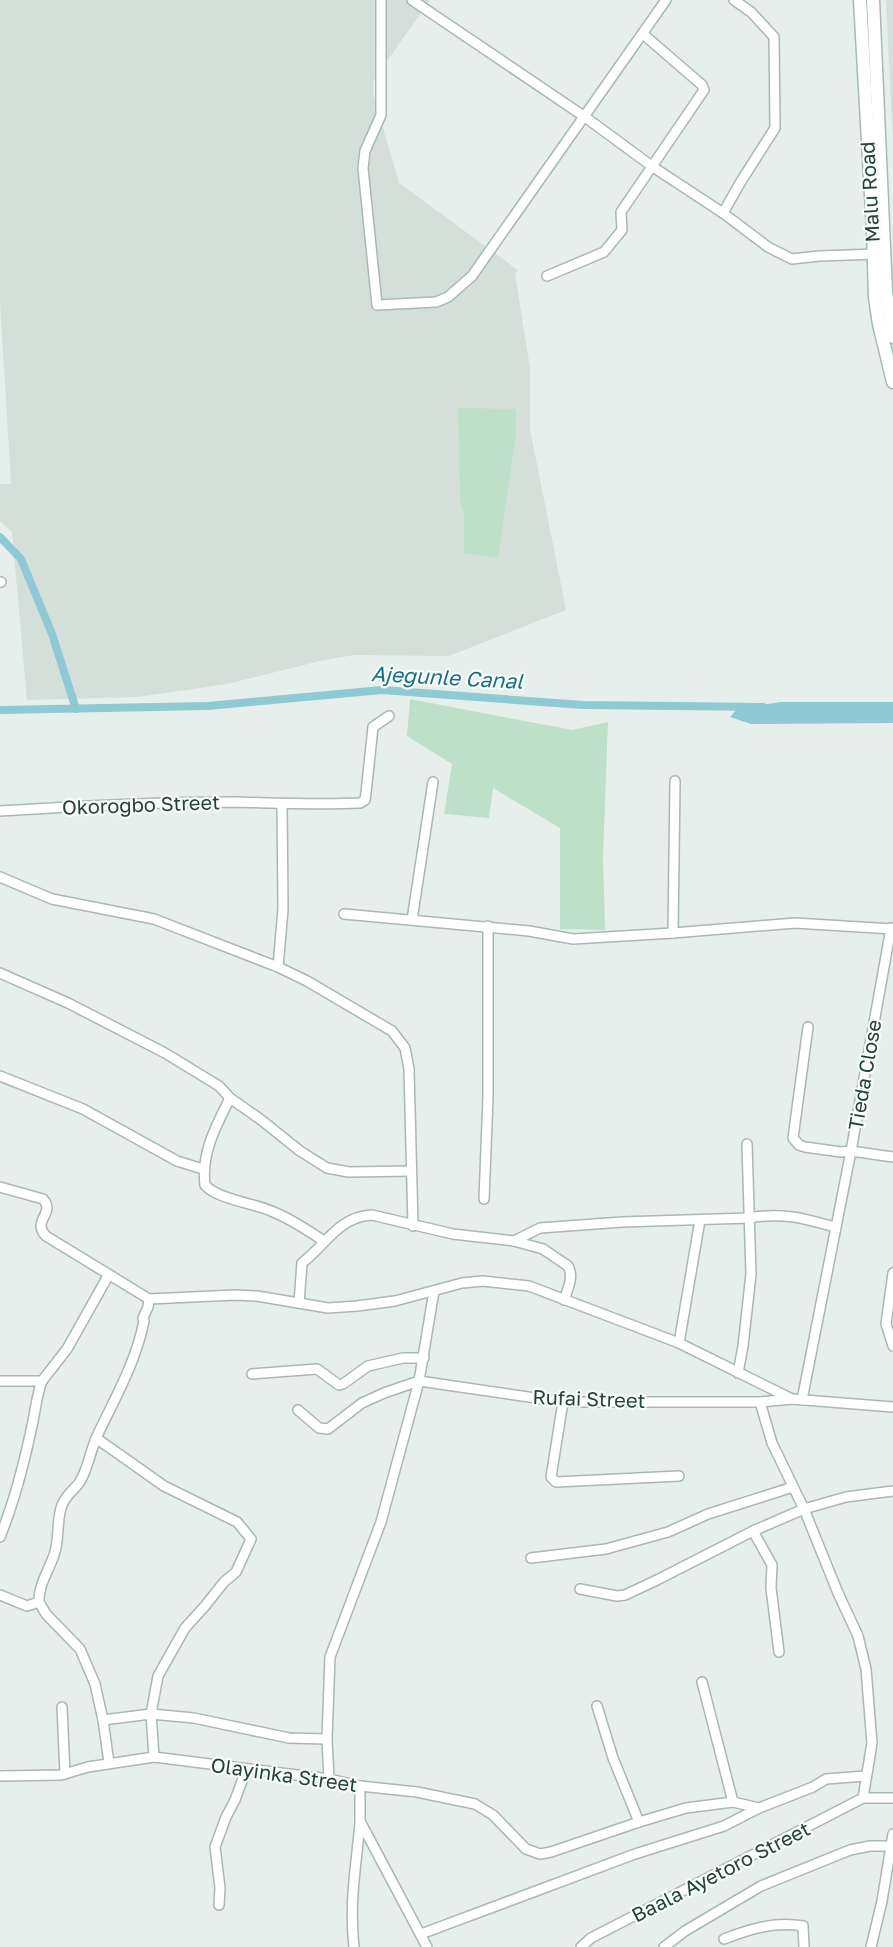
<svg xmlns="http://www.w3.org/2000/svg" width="893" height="1947" font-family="'Golos Text',sans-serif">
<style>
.built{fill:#d4dfda}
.green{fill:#bfe0c8}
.water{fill:#8ec9d4}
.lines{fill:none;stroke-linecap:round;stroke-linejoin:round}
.canal{stroke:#8ec9d4;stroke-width:8}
.street-casing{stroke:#a8b8b2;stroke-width:12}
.secondary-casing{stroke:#a4bbb3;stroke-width:15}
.street{stroke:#fff;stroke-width:9}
.secondary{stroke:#fff;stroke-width:12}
.labels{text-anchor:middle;stroke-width:4.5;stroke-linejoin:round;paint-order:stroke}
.street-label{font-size:20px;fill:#24423a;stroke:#f7fbf9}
.water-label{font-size:21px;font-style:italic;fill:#1c6f80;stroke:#f7fbf9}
</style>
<rect width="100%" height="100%" fill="#e6efeb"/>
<g class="built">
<path d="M0 0H430L373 81V94L399 183 518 270 515 274 530 368V429L566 610 449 656 354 655 320 661 227 684 138 697 27 700 12 532 0 521V484H11L0 301Z"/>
<path d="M886 0H893V139L891 106Z"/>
</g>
<g class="green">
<path d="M458 408 516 409V434L498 558 464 553V514L460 501Z"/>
<path d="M410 699 572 730 608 722 603 857 605 930 560 929V828L493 788 489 818 444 814 452 764 407 736Z"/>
</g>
<path class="water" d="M781 702H893V723L751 724 730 717 737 709Z"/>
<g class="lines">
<g class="canal">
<path d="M0 537 21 559 52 634 76 709"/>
<path d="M0 710 208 706 382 690 583 705 763 707"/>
</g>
<defs>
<g id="street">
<path d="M381 0V115L365 151 363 168 377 305 436 302 448 297 472 276 666 0"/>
<path d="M412 0 585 117 653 167 723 213 768 247 792 259 819 256 877 254"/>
<path d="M723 213 740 183 775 128 774 37 751 12 734 0"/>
<path d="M547 276 604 252 622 230 621 212 704 90 702 85 643 34"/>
<path d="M0 582H1"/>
<path d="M0 811C78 806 157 802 235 802 277 803 318 805 360 803L365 800 366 793 373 727 389 716"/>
<path d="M0 877 52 899 154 919 278 967 307 981 392 1031 405 1048 409 1069 413 1226"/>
<path d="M344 914 529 931 573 939 673 933 795 923 893 929"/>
<path d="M412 920 433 782"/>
<path d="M673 933 675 781"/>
<path d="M278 967 283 909 282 804"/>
<path d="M0 973 68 1003 165 1053 219 1086 230 1098 260 1119 300 1151 327 1168 349 1172 411 1171"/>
<path d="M808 1027 793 1138 799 1145 805 1147 841 1152 851 1151 893 1157"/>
<path d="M0 1076 83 1109 177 1161 203 1169"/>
<path d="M230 1098C216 1126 201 1153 205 1185 217 1199 253 1203 271 1211 290 1218 307 1230 324 1241"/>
<path d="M0 1187 43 1199C56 1213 31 1221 46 1236L149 1299 235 1295 257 1296 328 1308 357 1306 395 1301 462 1283 483 1281 529 1286 679 1343 792 1399"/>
<path d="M484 1199 488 1098V926"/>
<path d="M514 1241 540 1228 622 1222 749 1218C782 1212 803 1218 835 1227"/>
<path d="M893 1273 886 1324 893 1346"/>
<path d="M299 1303 302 1263C327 1244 338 1217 372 1215L453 1234 514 1241 543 1249 568 1266C574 1277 568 1288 564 1300"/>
<path d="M679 1343 700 1220"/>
<path d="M738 1373 743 1346 751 1274 747 1144"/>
<path d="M252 1374 317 1369 339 1385 343 1384 368 1366 403 1358H424"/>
<path d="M0 1381H42L67 1349 108 1276"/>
<path d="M802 1400 851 1151 891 928"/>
<path d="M563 1402 551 1477 556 1482 679 1476"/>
<path d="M760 1402 772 1443 804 1509 838 1593 858 1636 866 1669 872 1743 863 1798"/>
<path d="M298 1410 319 1428 328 1429 362 1403 384 1393 419 1381 563 1402H760L792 1399 893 1407"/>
<path d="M96 1438 164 1486 237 1522 251 1539 236 1572 224 1582 205 1606 185 1628 158 1676 151 1714 154 1757"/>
<path d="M753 1531 772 1565 771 1588 779 1652"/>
<path d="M0 1537C15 1500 25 1460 33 1421 36 1407 37 1394 42 1381"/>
<path d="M531 1558 606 1549 668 1532 708 1514 793 1487"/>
<path d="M580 1589 617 1596 625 1595 657 1580 753 1531 804 1509 846 1497 893 1491"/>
<path d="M0 1595 27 1606 39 1602 46 1614 80 1649 95 1684 103 1720 109 1763"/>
<path d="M39 1602C38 1586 49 1570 54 1555 60 1539 56 1520 62 1505 67 1494 73 1491 79 1483 88 1470 90 1451 97 1436 115 1398 136 1362 144 1321L143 1318 148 1307 149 1299"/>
<path d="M702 1682 733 1802"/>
<path d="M597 1706 613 1758 639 1822"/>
<path d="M62 1707 65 1774"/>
<path d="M103 1720 151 1714 194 1718 289 1738 327 1739"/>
<path d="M0 1776 61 1775 88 1767 154 1757 329 1779 360 1786 417 1792 475 1804 493 1815 526 1849 540 1854 551 1852 639 1822 686 1808 733 1802 759 1808 813 1787 826 1779 865 1776"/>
<path d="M329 1779 327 1739 330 1657 381 1522 419 1381 434 1291"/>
<path d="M360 1786V1821L427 1947"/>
<path d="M219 1905 220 1888 215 1847 226 1817 235 1800 246 1770"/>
<path d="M421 1934 635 1854 724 1826 759 1808"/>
<path d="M724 1939C750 1929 775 1921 803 1926L804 1947"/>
<path d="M354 1947C349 1903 356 1867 360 1823"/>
<path d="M581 1947 591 1938 863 1798H893"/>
<path d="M664 1947 685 1931 761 1886 850 1850 870 1846H891"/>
<path d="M871 1947 882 1901 893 1834"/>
</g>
<g id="secondary">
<path d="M860 0 873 230 875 298 879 324 893 382"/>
<path d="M873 0 886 292 893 337"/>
</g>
</defs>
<use href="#street" class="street-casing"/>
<use href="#secondary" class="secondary-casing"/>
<use href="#street" class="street"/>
<use href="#secondary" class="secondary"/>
</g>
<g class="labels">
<g class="street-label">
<text transform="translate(870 192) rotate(-93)" y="7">Malu Road</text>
<text transform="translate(141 805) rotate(-2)" y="7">Okorogbo Street</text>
<text transform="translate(865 1075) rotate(-80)" y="7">Tieda Close</text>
<text transform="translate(589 1399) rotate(2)" y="7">Rufai Street</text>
<text transform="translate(284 1775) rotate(8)" y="7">Olayinka Street</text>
<text transform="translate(721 1872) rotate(-27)" y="7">Baala Ayetoro Street</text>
</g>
<g class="water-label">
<text transform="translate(447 678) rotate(3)" y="7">Ajegunle Canal</text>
</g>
</g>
</svg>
